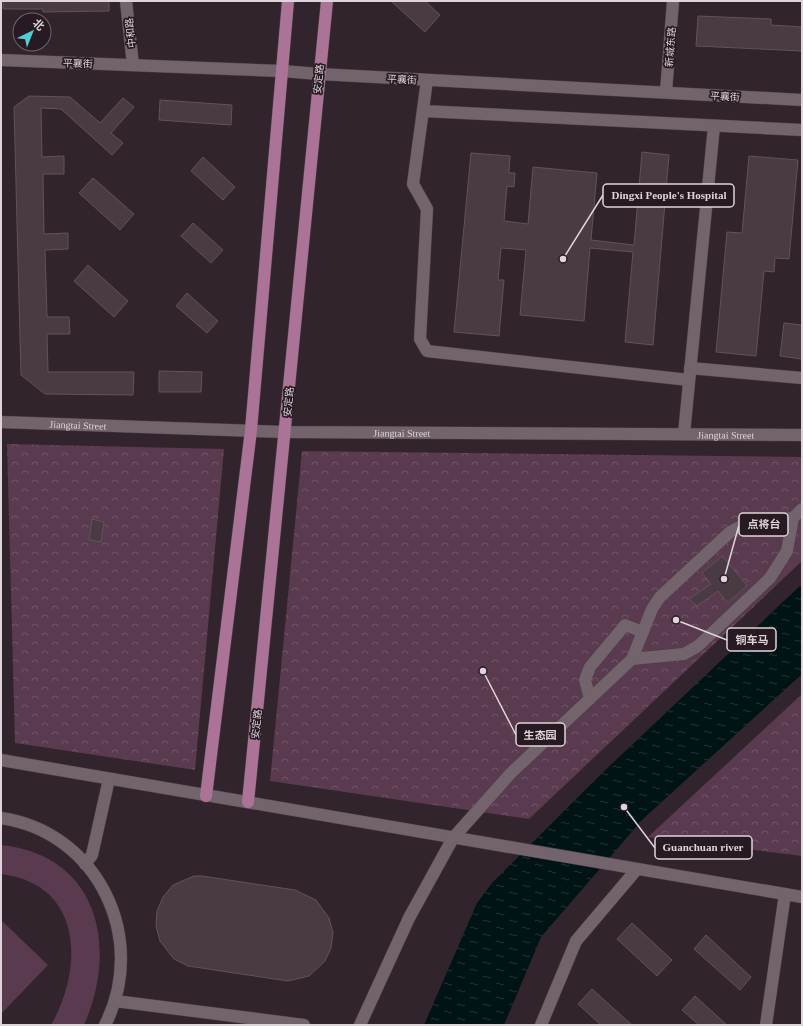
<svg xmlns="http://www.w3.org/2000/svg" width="803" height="1026" font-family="'Times New Roman','Noto Sans SC',serif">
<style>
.park{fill:url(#park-crowns)}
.pitch{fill:#593a4e}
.water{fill:url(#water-ripples)}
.building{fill:#493a43;stroke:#61525b}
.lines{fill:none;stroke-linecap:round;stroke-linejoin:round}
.minor-casing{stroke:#4b4147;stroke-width:13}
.major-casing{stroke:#4b4147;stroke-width:13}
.minor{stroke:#73636c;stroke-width:12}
.major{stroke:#ab7497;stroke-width:12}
.labels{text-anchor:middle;stroke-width:3.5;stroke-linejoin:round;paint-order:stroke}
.street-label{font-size:10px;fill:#ded5da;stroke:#271a22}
.leader{fill:none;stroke:#ded5da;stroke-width:1.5}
.callout-dot{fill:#ded5da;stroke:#271a22;stroke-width:1.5}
.callout{fill:#271a22;stroke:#ded5da;stroke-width:1.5}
.callout-label{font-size:11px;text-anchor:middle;font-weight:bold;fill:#ded5da}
</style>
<defs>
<pattern id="park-crowns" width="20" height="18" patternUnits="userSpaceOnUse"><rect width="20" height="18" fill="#593a4e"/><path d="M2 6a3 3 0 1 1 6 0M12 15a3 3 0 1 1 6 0" fill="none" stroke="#705667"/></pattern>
<pattern id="water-ripples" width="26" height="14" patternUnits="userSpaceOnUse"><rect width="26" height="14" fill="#001315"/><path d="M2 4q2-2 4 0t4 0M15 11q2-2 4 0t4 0" fill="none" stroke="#253436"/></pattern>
</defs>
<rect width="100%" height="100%" fill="#31242c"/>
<g class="park">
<path d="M7 444 224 449 195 770 15 743Z"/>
<path d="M302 451 802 457V561L529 819 270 781Z"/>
<path d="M802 694V856L648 837Z"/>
</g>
<g class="pitch">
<path d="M1 845C98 855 119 946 84 1025H51C84 967 83 884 1 874Z"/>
<path d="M1 920 48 965 1 1014Z"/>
</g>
<path class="water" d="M802 584V674L643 819 541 937 504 1025H424L477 903 492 883 599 776Z"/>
<g class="building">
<path d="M3 1H109V11L43 12V9H3Z"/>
<path d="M391 1H425L440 15 425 32Z"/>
<path d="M698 16 771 19V25L802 27V51L696 46Z"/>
<path d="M29 96 70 97 100 123 123 98 134 107 111 133 123 143 112 155 61 109 41 108 42 157 64 156V174H43L44 234 68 233V249L45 250 47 317H69L70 334H47L48 372H134L133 395 45 394 21 375 14 107Z"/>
<path d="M160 100 232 105 231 125 159 120Z"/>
<path d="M642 152 669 155 653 345 625 342 633 252 590 248 584 321 520 315 526 250 501 248 498 280H504L499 336 454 332 471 153 510 156 509 173H515L514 187 507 186 504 221 528 224 533 167 597 173 591 240 634 245Z"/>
<path d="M749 156 798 160 789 259 775 258 774 272 764 271 756 356 716 352 727 232 742 233Z"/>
<path d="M203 157 235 187 223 200 191 171Z"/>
<path d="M93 178 134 214 120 230 79 193Z"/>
<path d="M193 223 223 250 211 263 181 236Z"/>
<path d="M88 265 128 301 114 317 74 281Z"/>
<path d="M187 293 218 321 207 333 176 306Z"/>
<path d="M784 323 802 325V359L780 356Z"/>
<path d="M159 371 202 372 201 392H159Z"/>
<path d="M92 519 104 522 101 542 89 540Z"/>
<path d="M722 556 747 585 728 603 718 591 697 606 689 599 711 584 702 573Z"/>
<path d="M194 876H202L295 890 316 900 329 918 333 933 331 948 325 961 309 976 288 981 188 966 174 959 160 941 156 926 157 911 163 897 173 885Z"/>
<path d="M632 923 672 960 657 976 617 939Z"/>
<path d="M706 935 751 977 740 990 694 949Z"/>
<path d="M592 989 632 1025H601L578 1004Z"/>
<path d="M695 996 727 1025H699L682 1010Z"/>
</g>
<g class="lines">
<defs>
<g id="minor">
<path d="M126 1 133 65"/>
<path d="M1 60 282 71 319 74 802 100"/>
<path d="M427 80 413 184 427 209 420 339 427 351 689 380"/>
<path d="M666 92 673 1"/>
<path d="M423 111 802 130"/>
<path d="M690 368 802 378"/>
<path id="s1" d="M1 422 285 432 802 435"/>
<path d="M684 434 714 126"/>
<path d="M632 659 684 654 698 646 770 578 787 551 793 518 802 509"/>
<path d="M590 699 585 680 590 667 625 625 643 632"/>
<path d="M1 760 802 897"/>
<path d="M1 818C98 832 149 939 105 1025"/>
<path d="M85 864 92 855 109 779"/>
<path d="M115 1001 304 1025"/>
<path d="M360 1025 409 918 453 838 511 773 632 659 652 609 660 597 730 532 745 524 761 521 793 518"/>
<path d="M541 1025 576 941 637 869"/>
<path d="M766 1025 785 894"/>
</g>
<g id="major">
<path d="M206 796 251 430 288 1"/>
<path d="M248 802 327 1"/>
</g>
</defs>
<use href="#minor" class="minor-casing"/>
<use href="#major" class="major-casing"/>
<use href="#minor" class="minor"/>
<use href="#major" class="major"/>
</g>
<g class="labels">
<g class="street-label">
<text transform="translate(130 33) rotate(-96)" y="4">中和路</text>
<text transform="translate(670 47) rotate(-86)" y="4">新城东路</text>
<text transform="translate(78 63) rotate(2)" y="4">平襄街</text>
<text transform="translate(318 79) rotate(-84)" y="4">安定路</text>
<text transform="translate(402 79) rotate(3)" y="4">平襄街</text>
<text transform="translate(725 96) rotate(3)" y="4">平襄街</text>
<text transform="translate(288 402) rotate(-85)" y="4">安定路</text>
<text dy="4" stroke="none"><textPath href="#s1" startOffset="77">Jiangtai Street</textPath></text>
<text dy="4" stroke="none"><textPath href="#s1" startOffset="401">Jiangtai Street</textPath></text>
<text dy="4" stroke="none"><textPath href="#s1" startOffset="725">Jiangtai Street</textPath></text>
<text transform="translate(256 724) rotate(-84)" y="4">安定路</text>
</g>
</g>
<path class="leader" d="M563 259L603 195M724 579L739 525M676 620L727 640M483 671L516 735M624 807L655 848"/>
<g class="callout-dot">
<circle cx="563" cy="259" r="4"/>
<circle cx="724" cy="579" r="4"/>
<circle cx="676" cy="620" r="4"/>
<circle cx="483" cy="671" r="4"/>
<circle cx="624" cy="807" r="4"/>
</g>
<g class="callout">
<rect x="603" y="184" width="131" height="23" rx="4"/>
<rect x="739" y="513" width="49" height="23" rx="4"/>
<rect x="727" y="628" width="49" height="23" rx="4"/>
<rect x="516" y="723" width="49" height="23" rx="4"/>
<rect x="655" y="836" width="97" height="23" rx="4"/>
</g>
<g class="callout-label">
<text x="669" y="199">Dingxi People's Hospital</text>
<text x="764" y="528">点将台</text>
<text x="752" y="644">铜车马</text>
<text x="540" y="739">生态园</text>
<text x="703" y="851">Guanchuan river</text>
</g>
<rect width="803" height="1026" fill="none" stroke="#ded5da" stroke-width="4"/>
<g transform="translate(32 32) rotate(43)"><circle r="19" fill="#271a22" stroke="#70656c"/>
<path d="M0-3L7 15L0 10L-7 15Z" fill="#51ccd3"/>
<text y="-6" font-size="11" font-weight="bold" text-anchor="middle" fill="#ded5da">北</text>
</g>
</svg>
